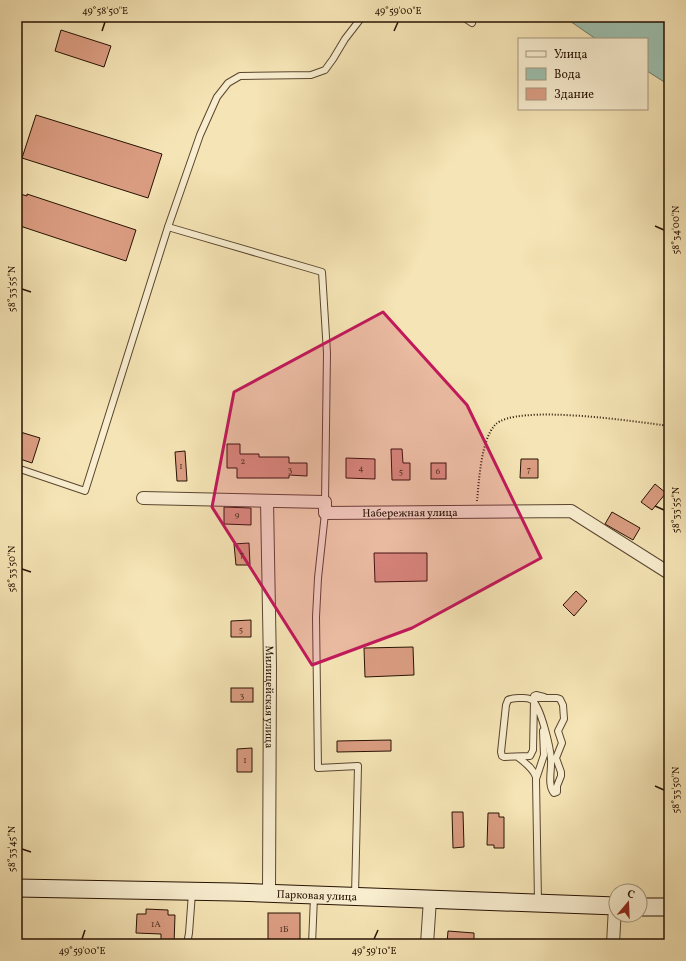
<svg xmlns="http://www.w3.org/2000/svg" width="686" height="961" font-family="Vollkorn,serif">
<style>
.water{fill:#9cbfae;stroke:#6d7a69}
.building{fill:#db9d82;stroke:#271202}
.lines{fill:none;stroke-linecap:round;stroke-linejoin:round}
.lane-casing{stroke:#5a462f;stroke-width:8}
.street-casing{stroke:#5a462f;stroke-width:14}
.secondary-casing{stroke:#271202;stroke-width:19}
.path{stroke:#271202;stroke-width:2;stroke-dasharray:1 2;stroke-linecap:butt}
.lane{stroke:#f8edcf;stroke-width:6}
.street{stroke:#f8edcf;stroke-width:12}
.secondary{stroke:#f8edcf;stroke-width:17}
.marked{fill:#c2185b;fill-opacity:0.2;stroke:#c2185b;stroke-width:3;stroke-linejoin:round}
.ticks{fill:none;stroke:#271202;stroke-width:1.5}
.labels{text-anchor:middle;stroke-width:4;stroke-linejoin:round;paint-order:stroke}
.number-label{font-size:9px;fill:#543522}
.street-label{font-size:11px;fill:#271202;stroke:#f8edcf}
.neatline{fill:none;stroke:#271202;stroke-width:1.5}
.ticks-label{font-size:10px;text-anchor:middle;fill:#271202}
</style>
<rect width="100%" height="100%" fill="#f5e4b5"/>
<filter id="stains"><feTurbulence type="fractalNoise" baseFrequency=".005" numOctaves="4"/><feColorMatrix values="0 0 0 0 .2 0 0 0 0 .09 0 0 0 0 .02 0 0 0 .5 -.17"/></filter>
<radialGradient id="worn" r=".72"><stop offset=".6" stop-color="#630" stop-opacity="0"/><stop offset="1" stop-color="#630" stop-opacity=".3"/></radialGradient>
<path class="water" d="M564 17H669V85L647 71V39H596Z"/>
<g class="building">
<path d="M61 30 111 46 104 67 55 51Z"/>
<path d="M36 115 162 154 148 198 22 158Z"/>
<path d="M17 193 27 196V194L136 230 126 261 17 225Z"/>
<path d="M17 431 40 438 32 463 17 458Z"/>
<path d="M227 444H240V454H259V457H289V463H307V476L289 475V478H237V468H227Z"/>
<path d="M391 449H402L403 463H410V480H392Z"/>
<path d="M185 451 187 481H177L175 452Z"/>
<path d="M346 458 375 459V479L346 478Z"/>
<path d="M521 459H538V478H520Z"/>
<rect x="431" y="463" width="15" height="16"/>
<path d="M655 484 666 493 652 510 641 502Z"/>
<path d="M224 507 251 508V525L224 524Z"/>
<path d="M612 512 640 528 633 540 605 524Z"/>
<path d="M249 543 250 565H236L234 544Z"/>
<path d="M374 553H427V581L375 582Z"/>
<path d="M576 591 587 601 574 616 563 605Z"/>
<path d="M251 620V637H231V621Z"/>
<path d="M413 647 414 675 365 677 364 648Z"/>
<rect x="231" y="688" width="22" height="14"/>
<path d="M391 740V751L337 752V741Z"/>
<path d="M252 748V772H237V749Z"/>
<path d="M452 812H463L464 847 453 848Z"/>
<path d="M488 813H499V817H504V848H494V845H487Z"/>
<path d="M146 909 168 910V915H175L174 944H161V934L136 933 137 914H146Z"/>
<rect x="268" y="913" width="32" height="31"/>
<path d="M448 931 474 933V944L447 943Z"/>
</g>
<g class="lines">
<defs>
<g id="lane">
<path d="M463 17 472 23"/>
<path d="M17 468 85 491 168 227"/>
<path d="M325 502 327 353 322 272 168 227 200 135 217 97 228 83 240 76 311 75 325 70 333 59 345 39 362 17"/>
<path d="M325 513 318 578 316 617 318 768 358 766 355 895"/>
<path d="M534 698H557L560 699 563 705 564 719 558 731 562 743 556 758 561 772V776L557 786V792L554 793C547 785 552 769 551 759 550 747 541 707 532 700 529 698 526 698 523 698 518 698 513 697 508 700L506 705 501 752 502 756 504 757 530 756 533 750 534 701V696L536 695 544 697"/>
<path d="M518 757C525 763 533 768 536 777"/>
<path d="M538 902 536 779 544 755 543 731"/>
<path d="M187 944 189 933 192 893"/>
<path d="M312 944 314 897"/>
</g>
<g id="street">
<path id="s1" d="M143 498 325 502V513L571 511 669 573"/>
<path id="s2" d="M267 501 270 666 269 893"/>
<path d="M427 944 430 899"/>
<path d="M613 944 615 906"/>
</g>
<g id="secondary">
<path id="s3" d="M17 888 233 892 616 906"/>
<path d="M640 907H669"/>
</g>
</defs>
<use href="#lane" class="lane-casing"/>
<use href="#street" class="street-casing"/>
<use href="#secondary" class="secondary-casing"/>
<path class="path" d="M477 501C479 481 481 440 495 425 515 403 639 422 669 426"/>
<use href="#lane" class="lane"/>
<use href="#street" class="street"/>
<use href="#secondary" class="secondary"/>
</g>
<path class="marked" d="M383 312 467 405 541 558 412 628 312 665 212 507 234 392Z"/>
<path class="ticks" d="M102 31 105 22M394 31 398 22M655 226 664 230M22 289 31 292M655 506 664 510M22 569 31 572M655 786 664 790M22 849 31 852M82 939 85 930M374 939 378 930"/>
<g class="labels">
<g class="number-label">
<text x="243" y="464">2</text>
<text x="181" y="469">1</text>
<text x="361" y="471">4</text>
<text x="290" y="472">3</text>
<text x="529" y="472">7</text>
<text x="401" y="474">5</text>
<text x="438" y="474">6</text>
<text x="237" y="518">9</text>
<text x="242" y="557">7</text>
<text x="241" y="632">5</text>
<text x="242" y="698">3</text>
<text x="245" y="763">1</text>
<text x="156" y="927">1А</text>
<text x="284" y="932">1Б</text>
</g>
<g class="street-label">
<text dy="4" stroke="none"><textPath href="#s1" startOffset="278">Набережная улица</textPath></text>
<text dy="4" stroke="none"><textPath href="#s2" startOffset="196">Милицейская улица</textPath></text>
<text dy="4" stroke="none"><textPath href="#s3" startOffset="300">Парковая улица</textPath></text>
</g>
</g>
<rect width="686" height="961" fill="none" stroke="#f5e4b5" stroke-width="44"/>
<rect x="518" y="38" width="130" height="72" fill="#f8edcf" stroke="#a4957d"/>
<rect x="526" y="51" width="20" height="6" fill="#f8edcf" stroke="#a4957d"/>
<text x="554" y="58" font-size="12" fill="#271202">Улица</text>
<rect x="526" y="68" width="20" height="12" fill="#9cbfae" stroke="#a4957d"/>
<text x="554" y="78" font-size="12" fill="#271202">Вода</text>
<rect x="526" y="88" width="20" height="12" fill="#db9d82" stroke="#a4957d"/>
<text x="554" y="98" font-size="12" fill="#271202">Здание</text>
<g transform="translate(628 903) rotate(19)"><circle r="19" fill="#f8edcf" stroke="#a4957d"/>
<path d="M0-3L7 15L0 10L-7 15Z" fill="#8f2418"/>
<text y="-6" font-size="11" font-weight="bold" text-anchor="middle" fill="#271202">С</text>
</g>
<rect x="22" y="22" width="642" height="917" class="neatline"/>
<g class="ticks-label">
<text x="105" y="14">49°58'50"E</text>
<text x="398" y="14">49°59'00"E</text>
<text transform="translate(675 230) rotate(-90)" y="4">58°34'00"N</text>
<text transform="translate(11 289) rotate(-90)" y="4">58°33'55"N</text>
<text transform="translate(675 510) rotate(-90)" y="4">58°33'55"N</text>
<text transform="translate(11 569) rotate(-90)" y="4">58°33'50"N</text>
<text transform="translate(675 790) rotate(-90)" y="4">58°33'50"N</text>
<text transform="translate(11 849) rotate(-90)" y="4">58°33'45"N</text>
<text x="82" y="954">49°59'00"E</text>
<text x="374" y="954">49°59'10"E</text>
</g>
<rect width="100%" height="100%" filter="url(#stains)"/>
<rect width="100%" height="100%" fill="url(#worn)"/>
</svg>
